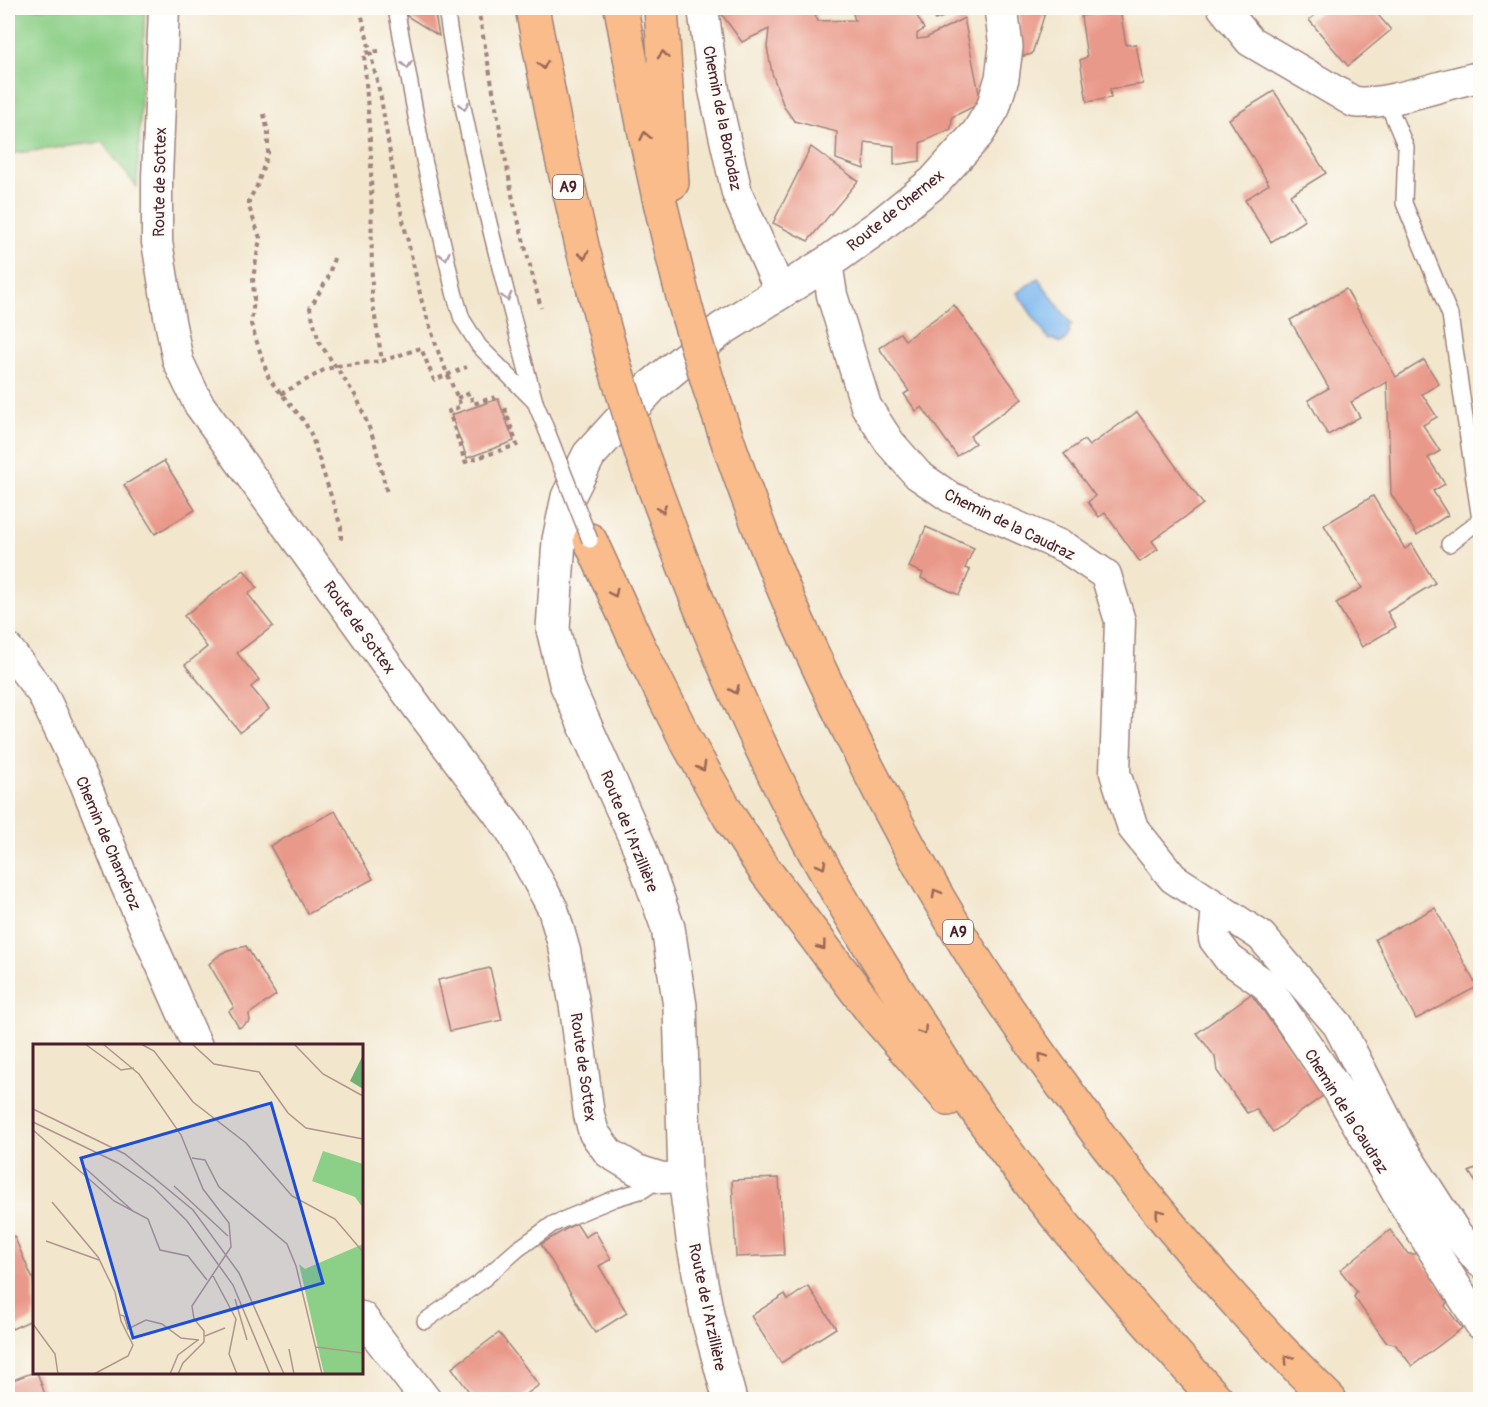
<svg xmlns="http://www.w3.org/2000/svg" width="1488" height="1407" font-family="Pangolin,sans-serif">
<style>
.green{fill:#8ccf87;stroke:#6b7759;stroke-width:1.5}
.water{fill:#7cb7ee;stroke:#636b8c;stroke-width:1.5}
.building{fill:#e99989}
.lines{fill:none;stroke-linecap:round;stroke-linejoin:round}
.service-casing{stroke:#9e827c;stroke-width:18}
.minor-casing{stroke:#9e827c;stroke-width:33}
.tertiary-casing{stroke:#9e827c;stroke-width:36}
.motorway-casing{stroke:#9e827c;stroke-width:36}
.path{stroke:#9e827c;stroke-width:4;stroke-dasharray:4.5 4.5;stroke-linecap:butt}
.service{stroke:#fff;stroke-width:15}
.minor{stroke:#fff;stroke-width:30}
.tertiary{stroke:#fff;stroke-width:33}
.motorway{stroke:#f9bc8a;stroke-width:33}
.service-bridge-casing{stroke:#9e827c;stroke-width:18;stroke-linecap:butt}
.motorway-bridge-casing{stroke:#9e827c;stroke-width:36;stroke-linecap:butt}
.service-bridge{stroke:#fff;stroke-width:15}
.motorway-bridge{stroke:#f9bc8a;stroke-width:33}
.oneway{stroke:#996656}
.oneway2{stroke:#ae9aa0}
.labels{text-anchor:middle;stroke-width:6;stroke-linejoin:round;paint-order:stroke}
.shield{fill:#fdfcf7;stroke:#806168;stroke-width:1.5}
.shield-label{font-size:15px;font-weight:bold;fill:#4a1f2b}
.street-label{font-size:16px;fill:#4a1f2b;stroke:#fdfcf7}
.inset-road{fill:none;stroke:#af968c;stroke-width:1.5}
.view{fill:#1d4ed8;fill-opacity:0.15;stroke:#1d4ed8;stroke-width:3}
.inset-edge{fill:none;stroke:#4a1f2b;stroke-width:3}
</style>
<rect width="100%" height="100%" fill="#fdfcf7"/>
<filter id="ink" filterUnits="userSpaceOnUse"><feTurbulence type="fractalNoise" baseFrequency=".0167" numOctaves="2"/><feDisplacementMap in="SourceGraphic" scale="12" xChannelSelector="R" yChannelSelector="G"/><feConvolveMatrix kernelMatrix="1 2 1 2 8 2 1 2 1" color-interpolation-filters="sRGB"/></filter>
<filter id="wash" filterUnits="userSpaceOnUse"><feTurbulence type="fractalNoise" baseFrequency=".008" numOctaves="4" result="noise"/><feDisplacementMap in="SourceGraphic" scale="24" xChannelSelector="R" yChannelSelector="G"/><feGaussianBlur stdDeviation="1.35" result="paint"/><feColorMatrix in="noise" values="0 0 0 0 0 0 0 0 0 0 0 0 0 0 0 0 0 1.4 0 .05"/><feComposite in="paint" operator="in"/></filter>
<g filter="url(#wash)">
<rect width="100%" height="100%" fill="#f2e6cd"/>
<path class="green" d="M8 8H145L137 187 102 142 8 154Z"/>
<path class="water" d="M1038 278 1072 325 1068 328 1070 332 1065 341 1061 343 1053 339 1049 340 1017 293Z"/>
<g id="blocks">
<g class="building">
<path d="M406 8H434L439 36 407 16Z"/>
<path d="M717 8H828L815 15 818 21 855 20 851 8H913L924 29 917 34V39L926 38 964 18 981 103 952 117 951 129 920 143V161L894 165V146L865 142 864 169 836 159 837 132 794 121 784 107 772 73 767 47 769 29 742 42Z"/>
<path d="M929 8H968L935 20Z"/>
<path d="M1018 8H1044L1045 13 1032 54 1023 56Z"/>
<path d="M1324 8H1372L1391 30 1348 66 1309 20Z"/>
<path d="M1120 10 1126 45 1136 44 1143 84 1110 89 1111 98 1087 102 1080 60 1087 57 1081 16Z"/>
<path d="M1274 91 1326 173 1290 195 1305 220 1271 242 1245 200 1269 184 1229 119Z"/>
<path d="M811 147 858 181 808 241 773 223Z"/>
<path d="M1346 289 1396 377 1424 360 1439 384 1422 394 1437 417 1423 425 1440 451 1428 458 1445 484 1433 491 1448 515 1417 535 1391 494 1387 382 1351 402 1360 417 1328 435 1308 400 1329 388 1290 320Z"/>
<path d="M954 305 1022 399 970 436 975 443 957 456 922 407 916 411 904 394 909 391 879 348 900 333 905 340Z"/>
<path d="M498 399 514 441 467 458 451 415Z"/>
<path d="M1137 412 1203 504 1152 541 1158 549 1140 562 1105 513 1099 517 1088 502 1095 496 1064 454 1084 440 1089 446Z"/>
<path d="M164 461 195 510 155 534 124 485Z"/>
<path d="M1373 496 1405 549 1412 544 1435 583 1387 612 1396 627 1362 647 1336 603 1362 588 1324 525Z"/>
<path d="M926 527 974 548 965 568 970 570 959 595 921 578 923 573 909 567Z"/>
<path d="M244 570 257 587 248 594 273 626 237 653 259 680 251 687 269 709 240 732 185 665 207 647 184 616Z"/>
<path d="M335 811 373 879 308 914 270 846Z"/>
<path d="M1435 908 1477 987 1416 1019 1375 939Z"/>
<path d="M246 946 276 995 249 1014 250 1021 239 1028 229 1011 234 1007 209 964 222 953Z"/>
<path d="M490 968 502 1020 450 1031 438 980Z"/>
<path d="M1251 994 1324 1095 1273 1132 1256 1109 1247 1113 1217 1071 1215 1057 1197 1033Z"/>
<path d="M1480 1165V1189L1469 1172Z"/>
<path d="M779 1178 784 1255 736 1257 732 1180Z"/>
<path d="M576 1223 585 1237 595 1231 611 1259 599 1266 627 1313 595 1333 541 1244Z"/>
<path d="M1390 1230 1408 1254H1417L1449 1297 1445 1306 1462 1328 1412 1366 1395 1344 1386 1342 1354 1297 1357 1292 1340 1270Z"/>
<path d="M14 1236 34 1282V1319L12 1329 8 1320V1239Z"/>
<path d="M808 1286 836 1328 781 1363 751 1316 785 1294 788 1300Z"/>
<path d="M499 1333 539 1385 521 1398 522 1400H475L452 1368Z"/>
<path d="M34 1372H37L47 1400H8V1382Z"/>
</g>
</g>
</g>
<g filter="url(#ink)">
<use href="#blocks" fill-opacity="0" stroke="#9e827c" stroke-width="1.5"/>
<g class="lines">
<defs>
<g id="service">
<path d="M396 8 424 160 454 292 462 319 479 346 535 402"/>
<path d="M446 8C465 141 501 272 535 402L543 421"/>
<path d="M1386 100 1406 147 1404 203 1450 315 1480 520 1449 544"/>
<path d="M425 1321 479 1283 518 1249 553 1224 616 1198 643 1190 661 1178"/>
</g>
<g id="minor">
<path d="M164 8 157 177V242L169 316 178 361 198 403 419 709 510 829 553 909 565 951 575 1008 589 1115 594 1133 609 1153 637 1170 662 1178 685 1177"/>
<path d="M703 8 714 90 737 193 781 293"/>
<path d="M1223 8 1250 41 1354 102C1389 106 1444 83 1480 77"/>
<path d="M827 263 832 295 866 406 890 443 918 475 950 497 1066 548 1106 575 1120 621 1115 773 1133 828 1173 878 1261 936 1338 1025 1399 1144 1456 1233 1480 1262"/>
<path d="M8 649 42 693 85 783 125 883 197 1046"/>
<path d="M1217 907 1214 939 1229 959 1266 985 1339 1092 1400 1198 1480 1324"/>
<path d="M362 1317 426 1400"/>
</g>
<path id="tertiary" d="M730 1400 708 1319 694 1246 685 1177 680 1006 668 928 639 846 566 683 553 629 559 540 568 497 589 455 652 386 722 329 827 263 878 227 934 182 978 133 993 108 1002 78 1006 47 1001 8"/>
<g id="motorway">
<path d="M532 8 557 136 583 250 614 364"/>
<path d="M621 8C639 111 661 214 688 316"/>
<path d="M661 8 672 183"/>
<path d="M710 389C737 470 766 552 802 631 849 735 901 837 960 935 992 988 1028 1039 1065 1089 1145 1200 1232 1304 1330 1400"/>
<path d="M642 454C685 572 730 688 787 800 827 878 873 954 921 1027 956 1082 993 1136 1034 1188 1092 1261 1154 1331 1217 1400"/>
<path d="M590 540 639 647 686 740 729 816 766 872 874 1014 948 1099"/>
</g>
</defs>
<use href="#service" class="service-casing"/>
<use href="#minor" class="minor-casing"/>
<use href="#tertiary" class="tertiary-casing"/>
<use href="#motorway" class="motorway-casing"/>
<g class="path">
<path d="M360 8 381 98 396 190 422 302 439 354 461 406 449 411 465 462 517 445 504 406"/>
<path d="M478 8 513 200 541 308"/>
<path d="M379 51 364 53 371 155 372 298 382 361"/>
<path d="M264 114 268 133V153L257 186 249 200V207L260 238 253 278 254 300 251 324 269 379 304 421 311 434 341 527V538L338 543"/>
<path d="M334 258 328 278 310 308 319 342 357 398 374 440 387 493"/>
<path d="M281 394 324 370 337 366 382 361 421 348 434 380 467 367"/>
<path d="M457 398 470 393 473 404 495 397"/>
</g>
<use href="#service" class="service"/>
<use href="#minor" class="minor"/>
<use href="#tertiary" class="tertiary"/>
<use href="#motorway" class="motorway"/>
<defs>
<path id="service-bridge" d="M543 421 590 540"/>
<g id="motorway-bridge">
<path d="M688 316 710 389"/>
<path d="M614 364 642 454"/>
</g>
</defs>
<use href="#service-bridge" class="service-bridge-casing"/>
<use href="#motorway-bridge" class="motorway-bridge-casing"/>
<use href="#service-bridge" class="service-bridge"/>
<use href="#motorway-bridge" class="motorway-bridge"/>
</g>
<defs><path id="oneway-chevron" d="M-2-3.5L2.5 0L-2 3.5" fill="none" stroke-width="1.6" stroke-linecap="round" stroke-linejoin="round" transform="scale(1.5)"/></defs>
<g class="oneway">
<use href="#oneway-chevron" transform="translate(663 55) rotate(-93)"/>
<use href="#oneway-chevron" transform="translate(543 65) rotate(79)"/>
<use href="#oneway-chevron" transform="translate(645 136) rotate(-102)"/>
<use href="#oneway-chevron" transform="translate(584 255) rotate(75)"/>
<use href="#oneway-chevron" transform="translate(662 509) rotate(70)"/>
<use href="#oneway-chevron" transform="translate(614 593) rotate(65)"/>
<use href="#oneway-chevron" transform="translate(735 690) rotate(66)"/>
<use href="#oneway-chevron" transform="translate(702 767) rotate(61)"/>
<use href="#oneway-chevron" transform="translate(822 865) rotate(62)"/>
<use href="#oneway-chevron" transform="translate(936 893) rotate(-120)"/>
<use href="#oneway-chevron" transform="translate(822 946) rotate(53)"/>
<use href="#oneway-chevron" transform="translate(923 1031) rotate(57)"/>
<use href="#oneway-chevron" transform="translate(1042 1057) rotate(-126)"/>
<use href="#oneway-chevron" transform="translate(1159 1213) rotate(-128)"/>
<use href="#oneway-chevron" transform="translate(1288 1359) rotate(-134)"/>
</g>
<g class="oneway2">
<use href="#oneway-chevron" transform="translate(407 65) rotate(80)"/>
<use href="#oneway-chevron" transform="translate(464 106) rotate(79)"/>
<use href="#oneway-chevron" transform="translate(445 256) rotate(77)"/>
<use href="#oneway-chevron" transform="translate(507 297) rotate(75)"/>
</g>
</g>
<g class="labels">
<g class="shield">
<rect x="553" y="175" width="30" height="24" rx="4.5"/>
<rect x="943" y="920" width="30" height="24" rx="4.5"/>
</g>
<g class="shield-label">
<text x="568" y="192">A9</text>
<text x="958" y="937">A9</text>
</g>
<g class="street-label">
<text transform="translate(723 118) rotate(79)" y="6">Chemin de la Boriodaz</text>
<text transform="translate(159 182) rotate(-89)" y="6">Route de Sottex</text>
<text transform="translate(895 210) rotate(-39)" y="6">Route de Chernex</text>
<text transform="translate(1010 524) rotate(26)" y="6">Chemin de la Caudraz</text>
<text transform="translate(360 627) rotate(54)" y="6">Route de Sottex</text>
<text transform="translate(630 831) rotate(68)" y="6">Route de l'Arzillière</text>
<text transform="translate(109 843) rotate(67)" y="6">Chemin de Chaméroz</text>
<text transform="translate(584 1067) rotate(82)" y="6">Route de Sottex</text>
<text transform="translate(1347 1111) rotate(58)" y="6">Chemin de la Caudraz</text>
<text transform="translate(708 1307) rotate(78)" y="6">Route de l'Arzillière</text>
</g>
</g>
<g transform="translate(33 1044)">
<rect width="330" height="330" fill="#f2e6cd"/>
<path d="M290 107 330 120V164L322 153 279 137ZM330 200V330H291L266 220 272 225Z" fill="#8ccf87"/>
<path d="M330 11V45L317 37Z" fill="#71b274"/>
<path class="inset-road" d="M52 0 88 26 101 24M70 0 106 30 148 91 170 145 196 179 198 203 159 262 161 275 171 287V298L150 319 145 330M108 0 121 7 160 58 213 99 259 152 302 175 330 208M159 0 181 20 226 28 255 69 273 84 330 95M261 0 290 30 330 52M0 65 92 110 160 166 206 229 251 330M0 78 85 119 121 144 154 177 200 241 237 330M0 86 81 157 115 175 127 206 155 212 174 236M159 114 172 116 186 143 254 200 263 222 289 330M51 123 101 168M141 142 195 192M19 158 65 213 82 248 88 277 100 301 95 312 61 330M13 197 66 216M179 230 203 275 196 310 204 330M202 255 214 296M87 271 91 272 95 285 113 276 129 280 148 294 166 296M0 280 22 310 25 330M172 292 192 284M283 303 330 309M256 305 261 330M137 330 145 311 165 296"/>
<path class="view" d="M238 59 290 239 100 294 48 114Z"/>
<rect width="330" height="330" class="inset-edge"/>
</g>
<rect width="1488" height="1407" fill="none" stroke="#fdfcf7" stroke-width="30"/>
</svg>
